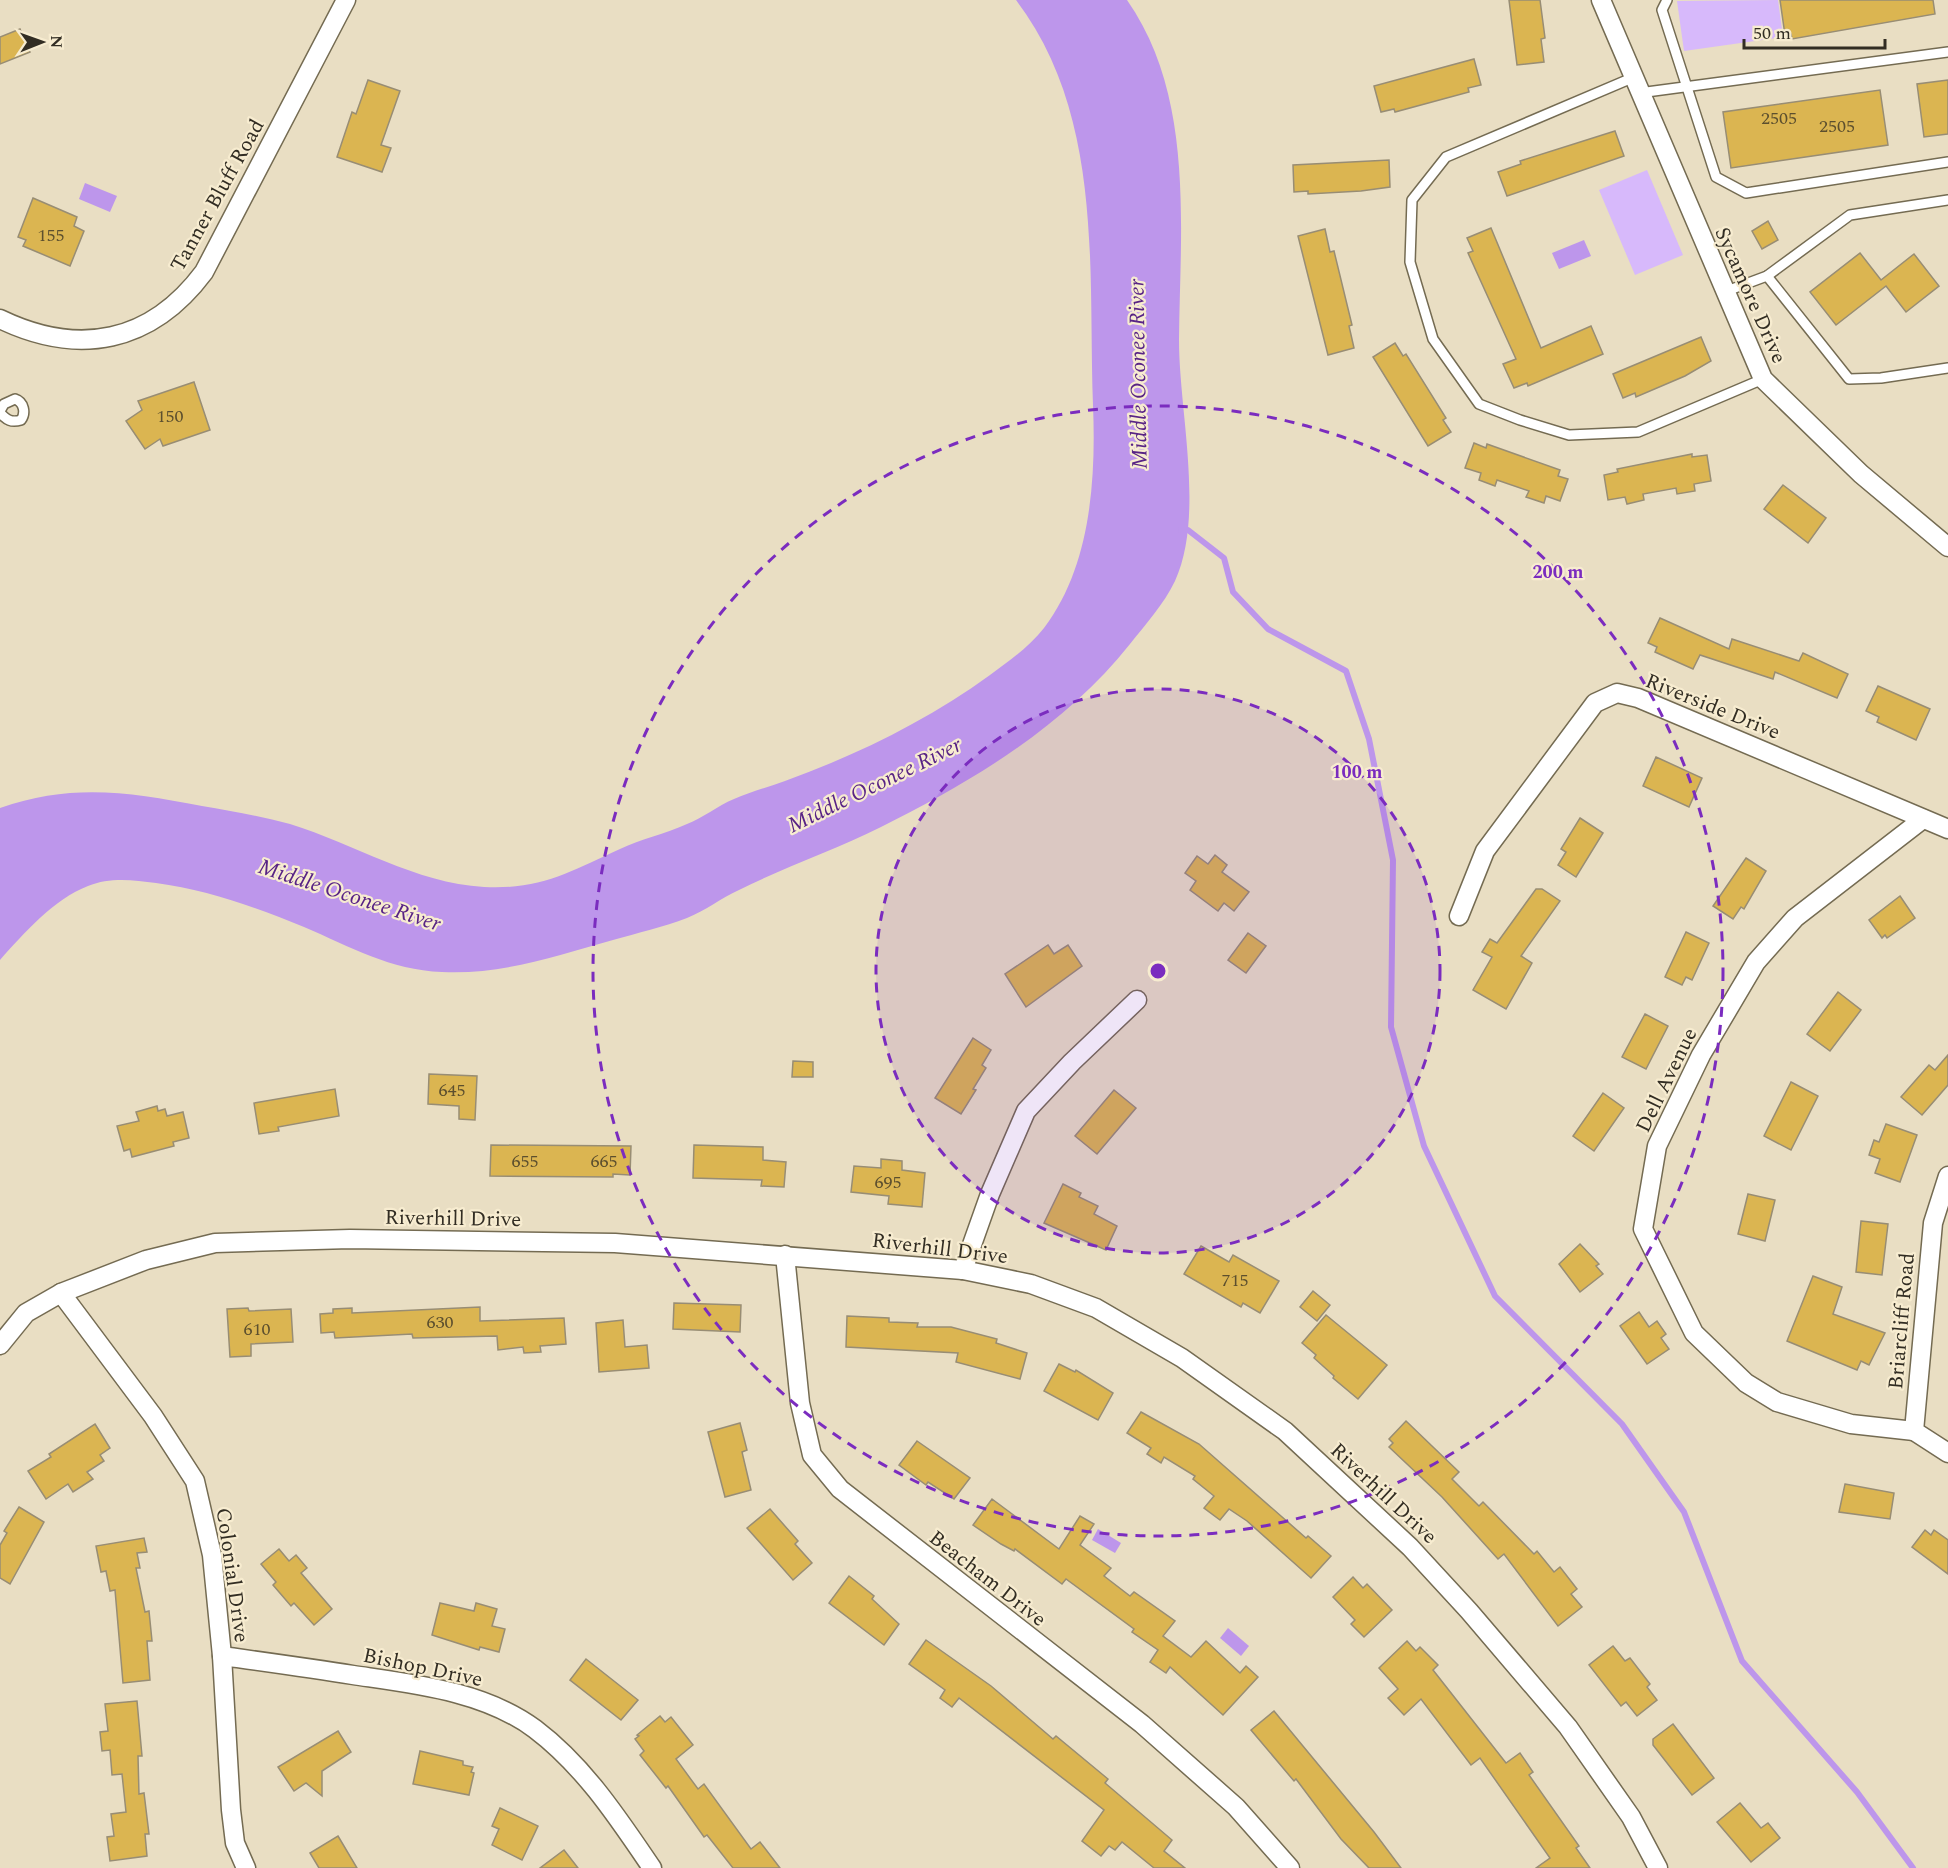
<svg xmlns="http://www.w3.org/2000/svg" width="1948" height="1868" font-family="Spectral,serif">
<style>
.green{fill:#d7b9fb}
.water{fill:#bd96eb}
.lines{fill:none;stroke-linecap:round;stroke-linejoin:round}
.stream{stroke:#bd96eb;stroke-width:6}
.building{fill:#dbb551;stroke:#988d74;stroke-width:1.5}
.service-casing{stroke:#746b52;stroke-width:12}
.minor-casing{stroke:#746b52;stroke-width:21}
.service{stroke:#fff;stroke-width:9}
.minor{stroke:#fff;stroke-width:18}
.ring{fill:none;stroke:#7b2cbf;stroke-width:3;stroke-dasharray:10 8}
.labels{text-anchor:middle;stroke-width:4.5;stroke-linejoin:round;paint-order:stroke}
.number-label{font-size:18px;fill:#5c4f2e}
.street-label{font-size:21px;fill:#322d23;stroke:#f7ecd0}
.water-label{font-size:22px;font-style:italic;fill:#582385;stroke:#f7ecd0}
.centre{fill:#7b2cbf;stroke:#f7ecd0;stroke-width:3}
.ring-label{font-size:18px;text-anchor:middle;font-weight:bold;fill:#7b2cbf;stroke:#f7ecd0;stroke-width:4.5;stroke-linejoin:round;paint-order:stroke}
</style>
<rect width="100%" height="100%" fill="#e9dec3"/>
<g class="green">
<path d="M1778 0 1783 37 1684 51 1677 1Z"/>
<path d="M1647 170 1683 255 1635 275 1599 190Z"/>
</g>
<g class="water">
<path d="M1016 0H1127C1195 97 1180 228 1179 340 1179 412 1205 515 1175 581 1164 604 1145 625 1130 644 1065 726 973 781 881 827 835 850 785 867 739 890 721 898 705 911 687 918 664 927 637 933 613 940 556 956 502 975 442 972 390 970 351 947 304 927 256 907 207 890 156 883 133 880 110 877 88 886 54 899 24 933 0 960V808C72 783 129 792 202 806 231 811 261 816 290 824 355 844 415 883 484 887 542 890 571 871 620 849 641 839 665 834 687 824 703 818 717 806 734 799 750 792 768 787 785 781 857 755 928 720 990 675 1009 661 1029 647 1044 628 1091 566 1096 479 1093 405 1088 269 1104 116 1016 0Z"/>
<path d="M85 183 117 196 110 212 79 199Z"/>
<path d="M1584 240 1591 256 1559 269 1552 253Z"/>
<path d="M1098 1529 1121 1543 1115 1553 1092 1540Z"/>
<path d="M1228 1628 1249 1646 1241 1656 1220 1638Z"/>
</g>
<g class="lines">
<path class="stream" d="M1181 530H1188L1224 558 1233 592 1268 629 1346 671 1369 739 1393 860 1391 1027 1424 1146 1495 1296 1622 1424 1684 1512 1742 1661 1857 1792 1913 1868"/>
</g>
<g class="building">
<path d="M1509 0H1540L1545 38 1541 39 1544 62 1517 65Z"/>
<path d="M1780 0H1933L1935 14 1792 39 1791 34 1785 35Z"/>
<path d="M20 29 30 52 0 64V37Z"/>
<path d="M1474 59 1481 85 1468 88 1469 92 1395 112 1394 109 1381 112 1374 86Z"/>
<path d="M368 80 400 91 381 145 391 148 382 172 337 157 352 112 356 114Z"/>
<path d="M1948 80V134L1924 137 1917 84Z"/>
<path d="M1880 90 1888 145 1731 168 1723 112Z"/>
<path d="M1615 131 1624 156 1507 196 1498 172 1521 164 1520 161Z"/>
<path d="M1389 160 1390 187 1361 191 1308 194V191L1294 192 1293 165Z"/>
<path d="M33 198 77 217 74 226 84 231 70 266 23 246 26 240 18 237Z"/>
<path d="M1768 221 1778 240 1762 249 1752 231Z"/>
<path d="M1491 228 1541 348 1591 326 1603 354 1528 386 1527 383 1514 388 1503 364 1516 359 1468 253 1473 251 1467 238Z"/>
<path d="M1325 229 1330 252 1334 251 1352 325 1349 326 1354 348 1328 355 1298 236Z"/>
<path d="M1860 253 1881 280 1914 254 1939 286 1906 312 1886 286 1836 325 1810 292Z"/>
<path d="M1701 337 1711 361 1685 376 1636 397 1635 393 1623 398 1613 374Z"/>
<path d="M1395 343 1403 356 1406 354 1446 418 1443 420 1451 432 1428 446 1373 357Z"/>
<path d="M194 382 210 430 163 446 160 439 145 449 126 421 142 410 138 401Z"/>
<path d="M1474 443 1486 448 1487 444 1560 470 1558 476 1568 479 1560 501 1546 496 1544 503 1526 497 1529 491 1497 480 1495 486 1479 480 1481 473 1465 468Z"/>
<path d="M1692 454V457L1707 455 1711 481 1694 484 1695 491 1677 494 1676 488 1643 494 1644 500 1627 504 1625 497 1608 500 1604 475 1618 472 1617 469Z"/>
<path d="M1783 485 1826 518 1808 543 1764 509Z"/>
<path d="M1660 618 1729 649 1732 639 1799 661 1803 653 1848 674 1837 698 1775 672 1773 679 1700 655 1693 669 1655 652 1657 647 1648 643Z"/>
<path d="M1878 686 1930 709 1916 740 1877 722 1879 717 1866 711Z"/>
<path d="M1656 757 1702 778 1689 807 1643 786Z"/>
<path d="M1580 818 1603 833 1576 877 1558 865 1566 852 1561 849Z"/>
<path d="M1215 855 1227 865 1222 872 1249 892 1234 911 1224 903 1218 911 1190 890 1196 881 1185 873 1197 856 1208 864Z"/>
<path d="M1746 858 1766 871 1744 909 1741 907 1733 919 1713 906Z"/>
<path d="M1536 889H1542L1560 901 1521 956 1532 963 1506 1009 1473 990 1492 957 1482 952 1490 939 1497 943Z"/>
<path d="M1900 896 1915 918 1887 938 1885 935 1882 938 1869 920Z"/>
<path d="M1686 932 1709 943 1692 980 1686 977 1682 985 1665 977Z"/>
<path d="M1248 933 1266 946 1246 973 1228 960Z"/>
<path d="M1048 945 1054 954 1068 945 1082 966 1026 1007 1005 974Z"/>
<path d="M1838 992 1861 1010 1830 1051 1807 1034Z"/>
<path d="M1645 1014 1668 1026 1646 1069 1622 1057Z"/>
<path d="M973 1038 991 1050 982 1065 986 1068 973 1089 976 1090 961 1114 935 1098Z"/>
<path d="M1948 1055V1085L1922 1115 1901 1097 1929 1065 1935 1070Z"/>
<path d="M793 1061 813 1062V1077H792Z"/>
<path d="M429 1074 477 1076 475 1120 459 1119V1106L428 1104Z"/>
<path d="M1791 1082 1818 1096 1791 1150 1764 1136Z"/>
<path d="M335 1089 339 1116 278 1127 279 1131 259 1134 254 1103Z"/>
<path d="M1114 1090 1136 1108 1097 1154 1075 1136Z"/>
<path d="M1603 1093 1624 1108 1594 1151 1573 1136Z"/>
<path d="M157 1106 158 1111 165 1109 167 1116 183 1112 189 1138 173 1142 174 1146 132 1157 130 1149 124 1151 117 1126 139 1121 136 1112Z"/>
<path d="M1886 1124 1917 1135 1900 1182 1875 1173 1880 1159 1869 1155 1874 1140 1879 1142Z"/>
<path d="M491 1145 631 1146 630 1175 613 1174V1177L490 1176Z"/>
<path d="M694 1145 763 1147V1160L786 1162 784 1187 761 1186 762 1180 693 1178Z"/>
<path d="M881 1159 902 1161V1170L925 1173 922 1207 888 1204 889 1196 851 1192 854 1166 881 1168Z"/>
<path d="M1063 1184 1081 1193 1079 1197 1098 1206 1094 1214 1117 1226 1106 1250 1044 1223Z"/>
<path d="M1748 1194 1775 1200 1765 1241 1738 1234Z"/>
<path d="M1861 1221 1888 1224 1882 1275 1856 1272Z"/>
<path d="M1580 1244 1599 1264 1596 1266 1603 1274 1580 1292 1559 1264Z"/>
<path d="M1201 1246 1229 1262 1233 1255 1279 1281 1260 1313 1243 1303 1241 1307 1184 1274Z"/>
<path d="M1813 1276 1842 1287 1833 1314 1885 1333 1869 1365 1861 1361 1857 1370 1787 1341Z"/>
<path d="M1313 1291 1330 1305 1317 1321 1300 1307Z"/>
<path d="M674 1303 741 1305 740 1332 673 1329Z"/>
<path d="M480 1307V1321L564 1318 566 1344 540 1346 541 1352 524 1353 523 1347 498 1350 497 1336 413 1338 412 1334 335 1338 334 1332 321 1333 320 1314 333 1313V1309L352 1308V1313Z"/>
<path d="M248 1308 249 1311 291 1309 293 1342 251 1344V1356L230 1357 227 1309Z"/>
<path d="M1639 1312 1649 1327 1657 1321 1666 1334 1661 1338 1669 1349 1647 1364 1620 1326Z"/>
<path d="M1326 1315 1387 1365 1358 1399 1333 1378 1334 1376 1314 1358 1316 1355 1302 1343Z"/>
<path d="M847 1316 889 1318V1322L918 1323 917 1327H951L997 1339 996 1343 1027 1353 1020 1379 956 1362 958 1353 846 1347Z"/>
<path d="M623 1320 625 1347 647 1345 649 1368 599 1372 596 1323Z"/>
<path d="M1059 1364 1075 1372 1076 1370 1113 1393 1098 1420 1044 1391Z"/>
<path d="M1141 1412 1199 1444 1306 1538 1308 1536 1331 1556 1311 1578 1247 1521 1229 1509 1220 1520 1204 1508 1214 1496 1193 1479 1195 1476 1164 1457 1161 1463 1147 1454 1151 1448 1127 1433Z"/>
<path d="M1406 1421 1459 1472 1452 1479 1479 1506 1483 1502 1534 1554 1537 1551 1554 1572 1560 1567 1577 1589 1571 1594 1582 1607 1558 1626 1504 1554 1498 1559 1442 1497 1389 1447 1393 1443 1389 1439Z"/>
<path d="M740 1423 747 1450 742 1452 751 1490 725 1497 708 1432Z"/>
<path d="M95 1424 110 1448 100 1455 104 1461 87 1472 93 1479 73 1492 68 1484 46 1499 28 1471 51 1457 49 1454Z"/>
<path d="M917 1441 970 1478 954 1499 928 1482 926 1485 899 1465Z"/>
<path d="M1845 1484 1894 1493 1890 1519 1839 1512Z"/>
<path d="M992 1499 1059 1549 1080 1516 1094 1524 1080 1545 1111 1568 1104 1576 1130 1596 1134 1592 1175 1621 1163 1636 1191 1657 1206 1641 1240 1673 1246 1666 1258 1677 1223 1715 1170 1667 1166 1673 1150 1662 1158 1650 1132 1632 1134 1629 1066 1579 1062 1584 1015 1549 1014 1551 1001 1544 973 1525Z"/>
<path d="M19 1507 44 1522 10 1584 0 1578V1545L7 1533 4 1531Z"/>
<path d="M770 1509 798 1541 795 1544 812 1563 793 1580 747 1528Z"/>
<path d="M1925 1530 1931 1535 1934 1530 1948 1540V1574L1912 1547Z"/>
<path d="M144 1538 147 1552 137 1553 140 1568H136L145 1612 149 1611 152 1641H147L150 1680 123 1683 115 1590 110 1591 106 1571 101 1572 96 1546Z"/>
<path d="M279 1549 289 1561 296 1555 307 1568 301 1573 332 1609 314 1625 294 1603 291 1606 273 1585 276 1582 261 1564Z"/>
<path d="M849 1576 874 1596 872 1599 899 1624 884 1645 829 1603Z"/>
<path d="M1353 1577 1363 1588 1367 1584 1392 1610 1364 1637 1351 1624 1355 1620 1333 1597Z"/>
<path d="M440 1603 474 1611 476 1603 497 1609 492 1626 505 1629 499 1652 480 1647 479 1650 432 1635Z"/>
<path d="M926 1640 991 1686 1053 1739 1056 1736 1108 1779 1105 1783 1172 1840 1164 1851 1185 1868H1154L1122 1842 1115 1850 1109 1846 1101 1856 1082 1841 1104 1810 959 1698 952 1707 940 1698 945 1690 909 1664Z"/>
<path d="M1407 1641 1416 1651 1420 1647 1438 1665 1433 1670 1506 1763 1520 1753 1533 1772 1529 1775 1579 1846 1576 1848 1590 1868H1536L1550 1858 1480 1758 1471 1765 1421 1699 1404 1715 1388 1698 1398 1689 1379 1668Z"/>
<path d="M1613 1646 1625 1661 1630 1658 1650 1684 1647 1687 1657 1700 1637 1716 1626 1702 1621 1706 1589 1665Z"/>
<path d="M586 1659 638 1700 621 1720 570 1680Z"/>
<path d="M137 1701 142 1756H138L139 1794 144 1793 149 1834H145L147 1856 110 1861 107 1837 114 1836 111 1814 126 1812 122 1774 112 1775 110 1750 102 1751 100 1732 108 1731 105 1704Z"/>
<path d="M1274 1711 1374 1832 1401 1868H1369L1341 1839 1296 1779 1294 1781 1251 1730Z"/>
<path d="M660 1716 665 1722 671 1717 693 1745 676 1759 698 1789 704 1784 751 1849 760 1842 780 1868H733L707 1835 704 1837 668 1786 666 1788 640 1755 644 1751 635 1739 639 1736 637 1735Z"/>
<path d="M1673 1724 1714 1778 1692 1795 1653 1745V1739Z"/>
<path d="M338 1731 351 1752 322 1771V1796L306 1783 294 1791 278 1767Z"/>
<path d="M420 1751 463 1761V1765L473 1767 471 1772 474 1773 469 1795 413 1784Z"/>
<path d="M1740 1803 1761 1828 1768 1823 1780 1838 1751 1862 1717 1822Z"/>
<path d="M500 1808 538 1826 522 1860 492 1845 499 1829 492 1826Z"/>
<path d="M338 1836 357 1868H319L310 1853Z"/>
<path d="M564 1850 578 1868H540Z"/>
</g>
<g class="lines">
<defs>
<g id="service">
<path d="M1667 0 1662 10 1716 177 1746 193 1948 162"/>
<path d="M1632 78 1446 157 1412 200 1410 262 1433 339 1479 404 1520 420 1569 435 1638 432 1763 379"/>
<path d="M1639 93 1948 52"/>
<path d="M1767 276 1849 379 1881 378 1948 368"/>
<path d="M1724 292 1767 276 1850 215 1948 200"/>
<path d="M0 411 4 404 15 399C24 402 26 413 21 420 11 423 7 420 0 413"/>
</g>
<g id="minor">
<path d="M1601 0 1763 379 1861 474 1948 547"/>
<path d="M0 319C79 357 151 343 204 272L346 0"/>
<path d="M1459 916 1485 851 1595 703 1617 693 1638 698 1948 829"/>
<path d="M1948 1176 1933 1223 1914 1431 1948 1453"/>
<path d="M785 1255 800 1403 812 1455 840 1489 1142 1724 1236 1807 1290 1868"/>
<path d="M963 1270 990 1194 1026 1111 1072 1062 1137 1000"/>
<path d="M61 1293 153 1416 195 1481 212 1555 222 1656 231 1810 235 1843 246 1868"/>
<path d="M0 1345 26 1313 61 1293 146 1260 215 1243 350 1239 615 1243 963 1270 1031 1284 1096 1308 1182 1358 1285 1431 1410 1547 1469 1611 1568 1727 1631 1817 1658 1868"/>
<path d="M1914 1431 1851 1424 1777 1402 1746 1383 1694 1333 1643 1229 1657 1146 1701 1055 1756 962 1795 918 1923 819"/>
<path d="M222 1656C265 1662 309 1668 353 1675 414 1684 484 1691 535 1729 584 1766 618 1818 652 1868"/>
</g>
</defs>
<use href="#service" class="service-casing"/>
<use href="#minor" class="minor-casing"/>
<use href="#service" class="service"/>
<use href="#minor" class="minor"/>
</g>
<circle cx="1158" cy="971" r="282" fill="#7b2cbf" fill-opacity=".12"/>
<g class="ring">
<circle cx="1158" cy="971" r="282"/>
<circle cx="1158" cy="971" r="565"/>
</g>
<g class="labels">
<g class="number-label">
<text x="1779" y="124">2505</text>
<text x="1837" y="132">2505</text>
<text x="51" y="241">155</text>
<text x="170" y="422">150</text>
<text x="452" y="1096">645</text>
<text x="525" y="1167">655</text>
<text x="604" y="1167">665</text>
<text x="888" y="1188">695</text>
<text x="1235" y="1286">715</text>
<text x="440" y="1328">630</text>
<text x="257" y="1335">610</text>
</g>
<g class="street-label">
<text transform="translate(217 195) rotate(-61)" y="7">Tanner Bluff Road</text>
<text transform="translate(1751 295) rotate(66)" y="7">Sycamore Drive</text>
<text transform="translate(1713 706) rotate(22)" y="7">Riverside Drive</text>
<text transform="translate(1666 1080) rotate(-64)" y="7">Dell Avenue</text>
<text transform="translate(453 1218) rotate(1)" y="7">Riverhill Drive</text>
<text transform="translate(940 1248) rotate(7)" y="7">Riverhill Drive</text>
<text transform="translate(1901 1321) rotate(-85)" y="7">Briarcliff Road</text>
<text transform="translate(1384 1493) rotate(43)" y="7">Riverhill Drive</text>
<text transform="translate(233 1575) rotate(82)" y="7">Colonial Drive</text>
<text transform="translate(988 1578) rotate(38)" y="7">Beacham Drive</text>
<text transform="translate(423 1667) rotate(12)" y="7">Bishop Drive</text>
</g>
<g class="water-label">
<text transform="translate(1137 374) rotate(-91)" y="8">Middle Oconee River</text>
<text transform="translate(874 784) rotate(-26)" y="8">Middle Oconee River</text>
<text transform="translate(350 894) rotate(18)" y="8">Middle Oconee River</text>
</g>
</g>
<circle cx="1158" cy="971" r="9" class="centre"/>
<g class="ring-label">
<text x="1558" y="578">200 m</text>
<text x="1357" y="778">100 m</text>
</g>
<g transform="translate(42 42) rotate(89)" stroke="#f7ecd0" stroke-width="4.5" paint-order="stroke">
<path d="M0-4.5L10 22L0 15L-10 22Z" fill="#322d23"/>
<text y="-9" font-size="16" font-weight="bold" text-anchor="middle" fill="#322d23">N</text>
</g>
<path d="M1744 39v9h141v-9" fill="none" stroke="#322d23" stroke-width="3"/>
<text x="1753" y="39" font-size="18" fill="#322d23" stroke="#f7ecd0" stroke-width="4.5" paint-order="stroke">50 m</text>
</svg>
